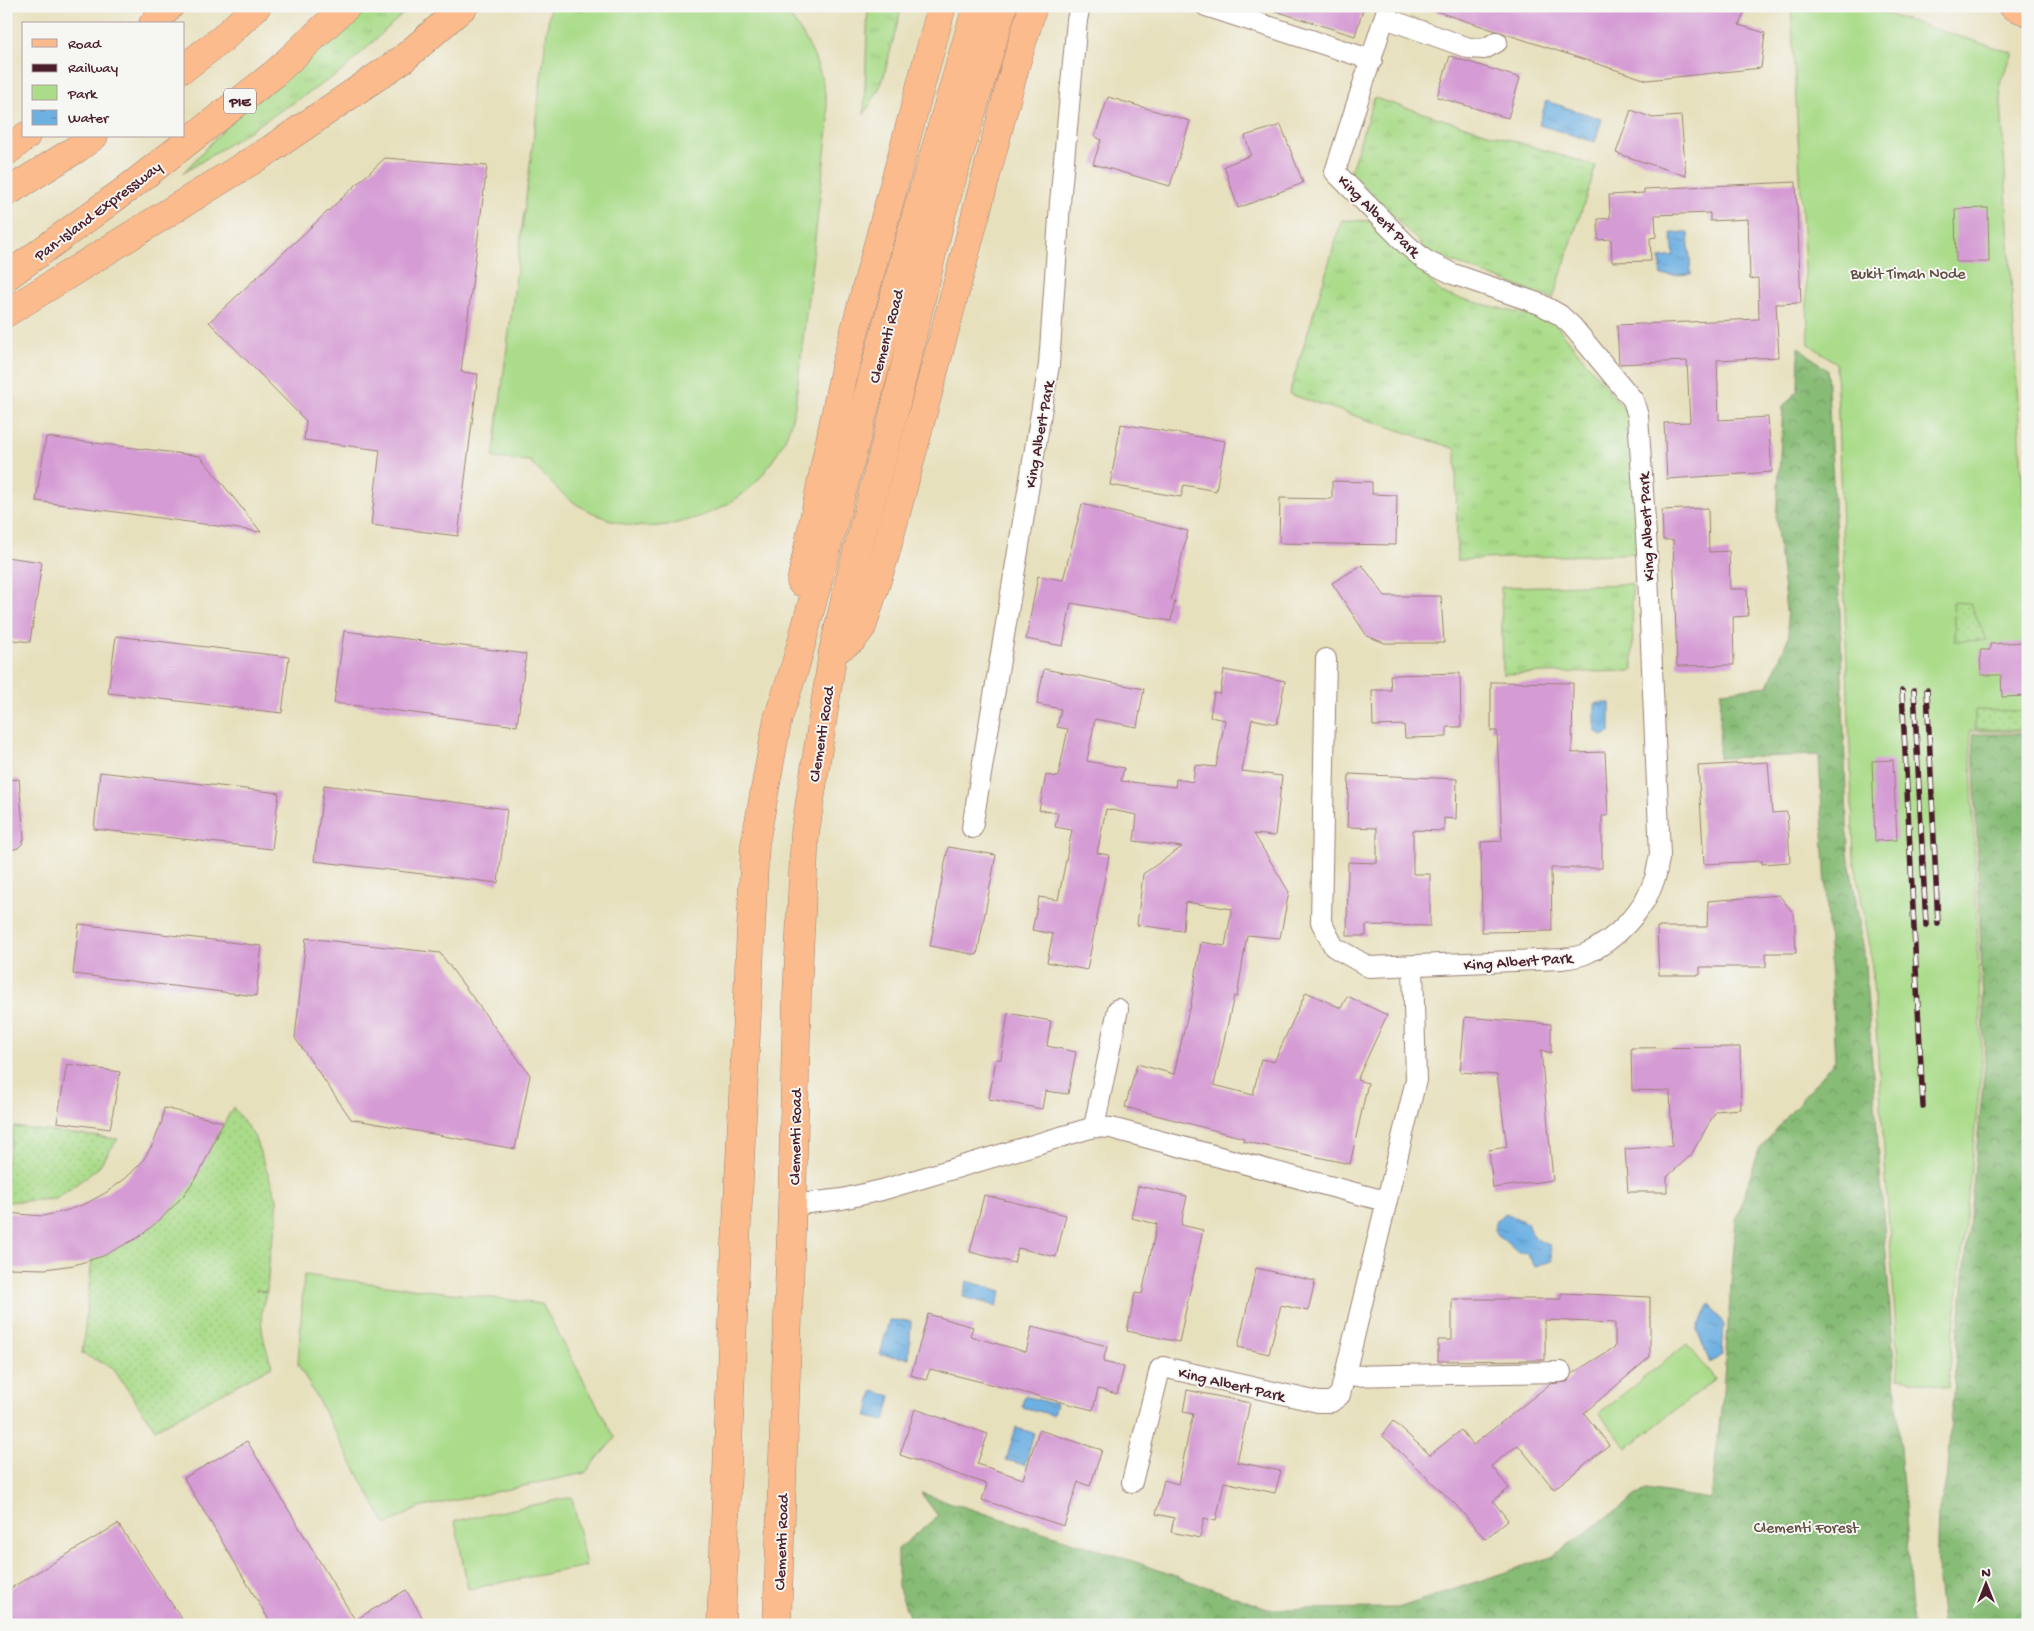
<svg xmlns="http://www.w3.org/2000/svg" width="2034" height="1631" font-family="'Gochi Hand',sans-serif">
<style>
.grass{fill:url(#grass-tufts);stroke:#7a7e5a}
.forest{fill:url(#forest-crowns);stroke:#686e50}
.park{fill:#aadc8a;stroke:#7a7e5a}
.garden{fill:url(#garden-dots);stroke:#7a7e5a}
.water{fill:url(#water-ripples);stroke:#5c6886}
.building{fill:#d59bd4}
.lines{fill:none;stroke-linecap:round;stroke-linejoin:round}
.street-casing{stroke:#988074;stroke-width:22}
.primary-casing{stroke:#988074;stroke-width:29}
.highway-casing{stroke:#988074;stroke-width:29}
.street{stroke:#fff;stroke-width:20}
.primary{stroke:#fbbb8d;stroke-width:28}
.highway{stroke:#fbbb8d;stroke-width:28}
.rail-casing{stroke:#4a1f2b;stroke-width:5.5}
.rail{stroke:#f6f6f2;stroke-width:4;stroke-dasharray:11;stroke-linecap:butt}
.labels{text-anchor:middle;stroke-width:4;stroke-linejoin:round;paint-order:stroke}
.shield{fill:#f6f6f2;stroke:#7e6067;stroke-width:1}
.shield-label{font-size:15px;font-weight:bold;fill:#4a1f2b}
.street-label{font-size:16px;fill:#4a1f2b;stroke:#f6f6f2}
.park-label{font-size:16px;fill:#624e43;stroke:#f6f6f2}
</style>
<defs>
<pattern id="grass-tufts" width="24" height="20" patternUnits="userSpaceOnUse" patternTransform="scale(1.25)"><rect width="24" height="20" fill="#aadc8a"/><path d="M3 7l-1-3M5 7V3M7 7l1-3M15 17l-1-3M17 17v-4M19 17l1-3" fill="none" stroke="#94bc77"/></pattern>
<pattern id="forest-crowns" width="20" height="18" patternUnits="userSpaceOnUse" patternTransform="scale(1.25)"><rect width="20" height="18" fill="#87bc76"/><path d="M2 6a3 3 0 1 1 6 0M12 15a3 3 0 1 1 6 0" fill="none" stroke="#709861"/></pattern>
<pattern id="garden-dots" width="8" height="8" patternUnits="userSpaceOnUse" patternTransform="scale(1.25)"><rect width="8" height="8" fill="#aadc8a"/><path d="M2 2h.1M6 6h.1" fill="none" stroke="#94bc77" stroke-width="1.8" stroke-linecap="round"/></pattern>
<pattern id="water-ripples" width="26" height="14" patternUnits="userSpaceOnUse" patternTransform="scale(1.25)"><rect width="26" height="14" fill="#6db0e2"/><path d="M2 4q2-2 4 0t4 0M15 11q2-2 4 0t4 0" fill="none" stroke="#5c8fb7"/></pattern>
</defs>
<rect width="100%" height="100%" fill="#f6f6f2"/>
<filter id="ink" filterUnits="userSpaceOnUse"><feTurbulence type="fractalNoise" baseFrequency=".02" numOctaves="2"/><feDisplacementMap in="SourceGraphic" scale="10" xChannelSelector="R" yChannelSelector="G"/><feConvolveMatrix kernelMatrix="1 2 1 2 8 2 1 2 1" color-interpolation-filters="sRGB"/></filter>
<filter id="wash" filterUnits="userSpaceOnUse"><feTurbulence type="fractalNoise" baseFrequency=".0096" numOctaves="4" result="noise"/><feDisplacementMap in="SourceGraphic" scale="20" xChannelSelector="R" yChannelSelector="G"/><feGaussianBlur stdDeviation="1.12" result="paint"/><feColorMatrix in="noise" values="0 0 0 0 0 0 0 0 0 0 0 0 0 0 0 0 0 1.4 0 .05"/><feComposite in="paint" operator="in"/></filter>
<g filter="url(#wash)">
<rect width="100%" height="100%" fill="#e7e0bd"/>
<g class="grass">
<path d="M339 6H411L341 72 182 174Z"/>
<path d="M868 6H902L882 83 864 115Z"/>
<path d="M1374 98 1596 166 1553 299 1431 254 1350 173Z"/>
<path d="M1342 220 1371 221 1443 294 1554 322 1629 416 1640 553 1457 560 1456 449 1289 394Z"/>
<path d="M1632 584 1633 671 1503 674 1501 587Z"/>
</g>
<g class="forest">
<path d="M1799 347 1827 370 1840 614 1848 852 1864 952 1913 1625H912L898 1586V1549L938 1516 921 1493 1124 1558 1270 1609 1398 1608 1554 1556 1646 1489 1711 1499 1723 1391 1736 1219 1759 1150 1835 1060 1819 755 1719 758 1721 691 1768 686 1789 636 1776 520 1783 407 1798 390Z"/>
<path d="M1973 734H2028V1625H1942L1937 1581 1939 1509 1946 1483 1955 1367 1985 1063Z"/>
</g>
<g class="park">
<path d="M589 6H781C797 23 812 48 819 70 825 86 826 104 829 120L795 407C792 417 790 429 785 439 777 455 764 475 752 486 724 514 662 534 624 524 608 520 592 513 578 505 559 493 545 477 530 461L493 458 550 7 584 10Z"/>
<path d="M1791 6H1861L2013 53 2000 82 2028 582V732L1970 731 1982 1062 1948 1387 1899 1378 1871 952 1854 859 1836 363 1809 344Z"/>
<path d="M304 1275 542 1304 615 1438 585 1473 419 1508 386 1525 298 1364Z"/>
<path d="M1687 1344 1715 1379 1627 1448 1599 1413Z"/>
<path d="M572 1497 586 1566 468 1589 455 1521Z"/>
</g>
<g class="garden">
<path d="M1953 602 1970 603 1987 640 1955 641Z"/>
<path d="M1975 710 2022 711V730L1975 729Z"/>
<path d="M233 1107 254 1136 277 1199V1223L270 1250 267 1291 255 1290 267 1292C256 1319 263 1339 272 1366L155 1429 112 1367 82 1354 92 1259 141 1235 176 1204 204 1161Z"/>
<path d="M14 1127 118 1139 97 1169 56 1199 6 1202V1167Z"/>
</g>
<g class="water">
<path d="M1546 101 1602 119 1595 142 1539 125Z"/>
<path d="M1688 232 1691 274 1661 276 1660 258 1674 256 1671 233Z"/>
<path d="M1595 703H1610V733L1602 736 1595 731Z"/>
<path d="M1506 1213 1527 1223C1531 1236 1537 1241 1550 1245L1552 1261 1535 1266 1527 1254 1518 1253 1495 1232 1496 1220Z"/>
<path d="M967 1281 1002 1291 997 1306 963 1297Z"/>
<path d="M1710 1303 1724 1325 1722 1355 1710 1363 1697 1330Z"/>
<path d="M889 1320 911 1321 909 1358 880 1355Z"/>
<path d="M873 1391 891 1396 885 1421 867 1417Z"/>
<path d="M1024 1396 1056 1404 1053 1415 1022 1407Z"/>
<path d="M1016 1428 1034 1433 1025 1465 1006 1460Z"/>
</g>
<g id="blocks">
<g class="building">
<path d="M1273 6H1364L1355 36 1272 10Z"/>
<path d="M1432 6H1747L1739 25 1765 33 1761 68 1647 80 1432 10Z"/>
<path d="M1450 56 1520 78 1508 118 1437 97Z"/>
<path d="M1108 97 1190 121 1170 186 1093 164 1101 140 1095 136Z"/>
<path d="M1631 110 1653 118 1681 116 1686 176 1616 153Z"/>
<path d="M1281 125 1303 183 1238 208 1224 166 1251 155 1245 136Z"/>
<path d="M385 158 487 166 461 372 478 374 458 536 371 525 380 450 304 440 306 421 209 322Z"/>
<path d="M1796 182 1801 303 1776 304 1779 357 1717 360 1719 420 1768 417 1772 472 1667 479 1664 423 1690 422 1687 361 1619 364 1617 325 1759 319 1758 278 1750 279 1748 219 1710 221V213L1655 215 1656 237 1650 238 1651 261 1612 262 1611 239 1598 240V219L1610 218 1609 195 1644 193V189Z"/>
<path d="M1988 208 1989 262H1956L1955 209Z"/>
<path d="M1121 424 1225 441 1216 491 1184 485 1181 497 1110 485Z"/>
<path d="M46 437 200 456 261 532 36 501Z"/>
<path d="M1332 481 1372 482V494L1397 495 1396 545 1279 543 1280 498 1332 499Z"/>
<path d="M1082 504 1188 531 1171 600 1175 601 1171 621 1071 603 1063 646 1026 639 1038 576 1063 580Z"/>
<path d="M1708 508 1709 552 1729 551 1730 589H1747L1748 616 1733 617 1734 665 1677 666 1673 540H1663L1662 510Z"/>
<path d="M6 557 42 562 30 642 6 639Z"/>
<path d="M1362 565 1385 596H1441L1444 643H1385L1367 636 1332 583Z"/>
<path d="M344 631 526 654 517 726 334 703Z"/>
<path d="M116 636 289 657 282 713 108 693Z"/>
<path d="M2023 642V649H2028V696L2002 697 2001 675H1981L1980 650H1990V644Z"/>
<path d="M1044 669 1144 689 1137 727 1095 719 1087 761 1124 768 1121 781 1175 787 1176 779 1193 782 1195 765 1216 767 1225 720 1210 717 1214 693 1220 694 1224 670 1285 681 1277 724 1252 719 1242 771 1282 776 1275 836 1254 834 1289 892 1280 938 1247 935 1237 997 1234 996 1214 1085 1253 1095 1261 1059 1274 1062 1306 992 1341 1008 1347 996 1387 1015 1357 1080 1368 1083 1350 1164 1243 1141 1244 1138 1125 1107 1137 1064 1174 1074 1189 1009 1190 1010 1201 942 1225 946 1232 909 1185 902 1183 931 1137 925 1143 874 1182 847 1134 841 1137 815 1106 809 1097 853 1109 855 1087 970 1047 962 1053 934 1032 930 1039 897 1058 900 1072 830 1055 827 1058 813 1039 810 1046 775 1058 777 1068 729 1057 727 1061 709 1037 704Z"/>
<path d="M1460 673 1461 727H1447V737L1405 738 1404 725 1373 726 1372 690H1391L1390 675Z"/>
<path d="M1491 682 1573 683 1572 753 1605 752 1608 816H1602V868H1551L1552 931 1482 932 1481 842 1502 841 1497 731H1491Z"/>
<path d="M1893 760 1897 840 1875 841 1872 761Z"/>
<path d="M1768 762 1772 813 1787 812 1790 862 1762 864V861L1704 864 1698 766Z"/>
<path d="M100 772 279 793 272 849 94 829Z"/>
<path d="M1349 774 1457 779 1456 819 1444 818V831L1413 830V874H1430V926L1366 925V936H1347L1348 862 1377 863V828L1347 827Z"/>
<path d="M19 779 24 839 22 844 18 848 6 852V780Z"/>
<path d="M324 785 507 809 498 883 314 861Z"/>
<path d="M948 847 996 855 977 955 930 946Z"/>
<path d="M1779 895 1794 914 1796 953H1766V967H1700V975H1659L1657 927H1707L1708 901Z"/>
<path d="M79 924 262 946 256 996 73 974Z"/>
<path d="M306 938 440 953 530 1075 515 1149 351 1119 295 1038Z"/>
<path d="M1008 1013 1051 1021 1047 1046 1076 1052 1068 1094 1045 1091 1042 1109 989 1099 996 1059H1001Z"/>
<path d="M1465 1017 1551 1024V1053L1541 1050 1553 1180 1493 1188 1489 1150 1507 1147 1497 1075 1460 1072Z"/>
<path d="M1740 1047 1741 1109 1716 1111 1691 1155 1667 1177V1192H1628L1625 1149 1672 1146 1670 1091 1632 1090 1631 1048Z"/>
<path d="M67 1064 120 1072 110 1129 57 1122Z"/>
<path d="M164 1108 223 1122 200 1172 183 1196 162 1218 139 1237 103 1256 74 1265 45 1269 6 1268V1213L43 1216 65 1211 87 1203 107 1192 126 1178 142 1162 153 1144 162 1121Z"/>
<path d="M1138 1186 1187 1196 1181 1225 1203 1230 1179 1342 1127 1331 1135 1293 1142 1294 1157 1224 1131 1218Z"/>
<path d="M984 1195 1066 1215 1056 1257 1018 1248 1014 1263 970 1252Z"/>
<path d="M1256 1268 1315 1281 1308 1311 1281 1305 1269 1354 1238 1347Z"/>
<path d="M1561 1293 1650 1297V1357L1584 1413 1609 1445 1554 1489 1518 1445 1491 1466 1509 1488 1493 1501 1508 1520 1485 1539 1456 1505 1382 1435 1393 1421 1430 1455 1461 1430 1473 1445 1550 1384 1567 1382 1571 1378 1573 1373 1615 1347V1323L1545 1320V1360L1438 1361V1340H1452V1299H1561Z"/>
<path d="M928 1314 973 1327 970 1336 1026 1352 1032 1327 1107 1346 1103 1362 1124 1367 1117 1394 1098 1389 1093 1410 930 1369 926 1380 911 1375Z"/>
<path d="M1187 1390 1250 1403 1237 1462 1281 1471 1275 1493 1224 1482 1216 1521 1204 1518 1200 1538 1171 1532 1174 1518 1156 1514 1164 1480 1178 1484 1193 1414 1183 1412Z"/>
<path d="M915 1409 988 1434 977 1464 1023 1479 1039 1430 1102 1450 1090 1486 1078 1482 1064 1526 982 1500 987 1484 900 1455Z"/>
<path d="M247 1441 355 1620 406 1590 427 1625H272L184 1478Z"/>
<path d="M118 1524 186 1625H6V1591Z"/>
</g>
</g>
</g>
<g filter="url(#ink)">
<use href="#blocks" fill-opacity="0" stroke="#988074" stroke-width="1"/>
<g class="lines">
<defs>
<g id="street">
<path d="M1206 6 1372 60"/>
<path d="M1385 18 1469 48 1484 49 1497 42"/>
<path d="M1326 659 1321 922 1334 947 1369 967 1562 959C1569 958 1578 957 1585 954 1615 941 1645 910 1655 878 1657 871 1658 862 1660 855L1647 551 1638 416 1633 400 1572 326 1560 315 1540 304 1453 274 1425 260 1407 245 1335 172 1388 6"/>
<path d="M972 828 1049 365 1060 203 1077 20 1080 6"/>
<path d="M1094 1127 1118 1009"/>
<path d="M792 1205 842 1199 882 1190 1094 1127 1111 1128 1385 1201"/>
<path d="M1345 1376 1561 1372"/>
<path d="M1132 1482 1160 1369 1163 1367 1318 1402H1331L1340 1395 1416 1080 1413 966"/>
</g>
<g id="primary">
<path d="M801 582 845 367 942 6"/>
<path d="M833 652 853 639 862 627 885 555 1015 67 1033 6"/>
<path d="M721 1625 736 1244 755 844 778 718 795 667 917 212 977 6"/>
<path d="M777 1625 792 1205 797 996 805 833 833 652 849 582 892 420 942 213 1003 6"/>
</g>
<g id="highway">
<path d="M2013 6 2028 12"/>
<path d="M153 24 170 6"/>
<path d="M184 68 222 39 257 6"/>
<path d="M6 152 26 136"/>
<path d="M6 193 78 148 94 136"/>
<path d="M6 277 127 189 273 75 347 6"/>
<path d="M6 313 271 149 403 59 464 6"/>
</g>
</defs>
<use href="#street" class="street-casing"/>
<use href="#primary" class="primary-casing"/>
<use href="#highway" class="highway-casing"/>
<use href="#street" class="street"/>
<use href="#primary" class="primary"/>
<use href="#highway" class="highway"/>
<defs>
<g id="rail">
<path d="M1914 690 1926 925"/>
<path d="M1927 690 1938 924"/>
<path d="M1902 691 1923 1106"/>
</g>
</defs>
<use href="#rail" class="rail-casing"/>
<use href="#rail" class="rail"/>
</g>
</g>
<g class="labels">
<rect class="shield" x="224" y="88.5" width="32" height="25" rx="4"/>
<g class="shield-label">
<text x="240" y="106">PIE</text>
</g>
<g class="street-label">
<text transform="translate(97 210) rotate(-37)" y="6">Pan-Island Expressway</text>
<text transform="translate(1380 215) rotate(45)" y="6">King Albert Park</text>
<text transform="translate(885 336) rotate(-75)" y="6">Clementi Road</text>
<text transform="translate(1038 434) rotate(-80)" y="6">King Albert Park</text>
<text transform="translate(1645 527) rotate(-93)" y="6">King Albert Park</text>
<text transform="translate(820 734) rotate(-81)" y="6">Clementi Road</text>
<text transform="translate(1518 960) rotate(-4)" y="6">King Albert Park</text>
<text transform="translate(794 1137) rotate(-89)" y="6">Clementi Road</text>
<text transform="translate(1232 1383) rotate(13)" y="6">King Albert Park</text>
<text transform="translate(780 1542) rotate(-88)" y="6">Clementi Road</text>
</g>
<g class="park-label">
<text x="1908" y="278">Bukit Timah Node</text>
<text x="1806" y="1532">Clementi Forest</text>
</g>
</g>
<rect width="2034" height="1631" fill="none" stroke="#f6f6f2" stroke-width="25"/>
<rect x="22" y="22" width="162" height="115" fill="#f6f6f2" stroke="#b1a0a2"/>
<rect x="32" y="39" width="25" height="8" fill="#fbbb8d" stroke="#b1a0a2"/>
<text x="68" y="48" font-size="15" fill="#4a1f2b">Road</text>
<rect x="32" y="64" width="25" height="8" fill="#4a1f2b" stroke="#b1a0a2"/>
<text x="68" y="72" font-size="15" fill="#4a1f2b">Railway</text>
<rect x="32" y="85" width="25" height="15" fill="#aadc8a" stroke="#b1a0a2"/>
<text x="68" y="98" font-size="15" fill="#4a1f2b">Park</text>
<rect x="32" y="110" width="25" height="15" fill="url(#water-ripples)" stroke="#b1a0a2"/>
<text x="68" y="122" font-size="15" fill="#4a1f2b">Water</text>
<g transform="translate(1986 1584)" stroke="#f6f6f2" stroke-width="4" paint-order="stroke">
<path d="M0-4L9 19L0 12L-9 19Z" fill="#4a1f2b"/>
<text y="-8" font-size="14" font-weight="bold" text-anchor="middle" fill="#4a1f2b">N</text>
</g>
</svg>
